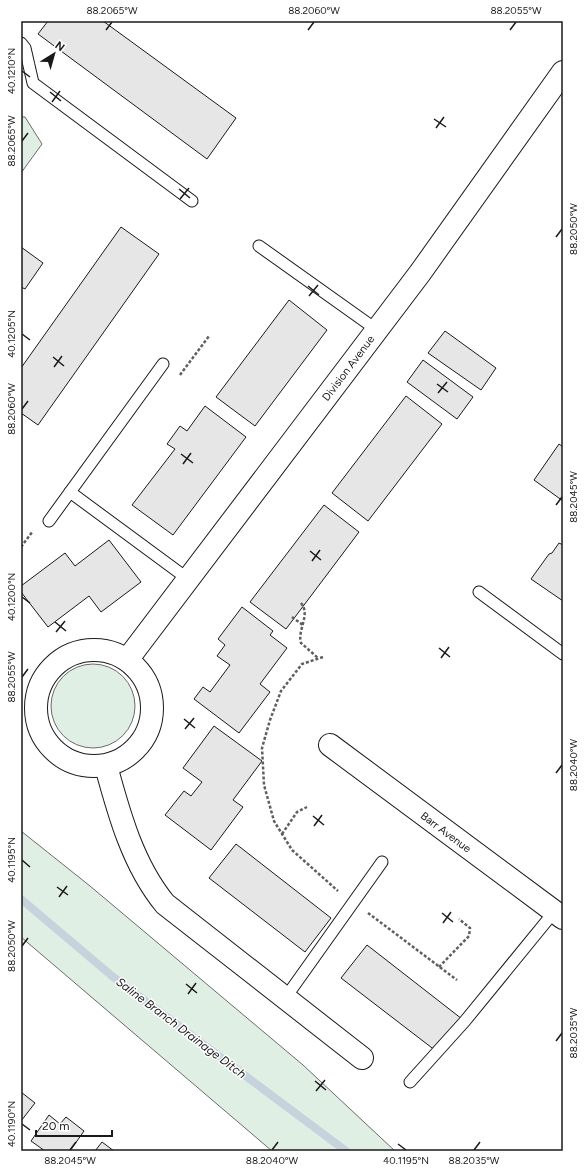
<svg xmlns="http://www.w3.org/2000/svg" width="584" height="1172" font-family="Figtree,sans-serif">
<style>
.green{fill:#e0efe3;stroke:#6a6a6a}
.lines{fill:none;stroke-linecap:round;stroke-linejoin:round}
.stream{stroke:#c6d2dc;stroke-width:8}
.building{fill:#e6e6e6;stroke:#1a1a1a}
.lane-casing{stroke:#1a1a1a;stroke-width:13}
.street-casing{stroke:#1a1a1a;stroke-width:24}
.path{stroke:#5f5f5f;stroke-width:2.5;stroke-dasharray:3 2;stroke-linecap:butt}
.lane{stroke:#fff;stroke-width:11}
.street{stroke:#fff;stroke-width:22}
.ticks{fill:none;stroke:#1a1a1a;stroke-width:1.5}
.labels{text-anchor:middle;stroke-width:3;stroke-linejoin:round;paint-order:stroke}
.street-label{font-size:11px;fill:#1a1a1a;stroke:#fff}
.water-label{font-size:12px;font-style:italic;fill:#1a1a1a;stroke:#fff}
.neatline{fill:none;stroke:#1a1a1a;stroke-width:1.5}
.ticks-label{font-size:10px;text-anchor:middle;fill:#1a1a1a}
</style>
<rect width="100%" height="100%" fill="#fff"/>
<g class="green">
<path d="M21 117H25L42 144 21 173Z"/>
<circle cx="93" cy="706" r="42"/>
<path d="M21 831 90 886 303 1065 395 1151H272L21 937Z"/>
</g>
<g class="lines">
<path class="stream" d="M21 899 112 976 346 1151"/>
</g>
<g class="building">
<path d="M48 21H103L236 118 207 159 38 34Z"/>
<path d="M121 227 159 254 38 425 21 413V368Z"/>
<path d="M21 247 43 263 25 289 21 287Z"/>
<path d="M289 300 327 330 255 426 216 397Z"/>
<path d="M445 331 496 368 481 390 428 353Z"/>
<path d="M423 360 473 397 457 419 407 382Z"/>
<path d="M406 396 442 424 368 521 332 493Z"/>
<path d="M205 406 246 437 173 535 132 505 175 449 167 444 180 426 187 431Z"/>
<path d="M559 444 563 447V501L534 480Z"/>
<path d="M324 505 359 532 286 629 250 602Z"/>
<path d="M109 540 141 582 101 612 89 596 48 627 21 592V586L65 553 75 566Z"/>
<path d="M559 543 563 545V601L531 579 549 554 552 553Z"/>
<path d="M242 607 273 631 270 635 287 648 260 684 270 692 239 733 194 699 203 687 210 692 230 665 217 656 225 645 218 639Z"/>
<path d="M214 726 262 761 233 800 243 807 211 850 165 815 184 791 191 796 202 782 183 768Z"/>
<path d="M236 844 331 918 305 952 209 878Z"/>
<path d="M367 945 462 1019 436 1051 341 978Z"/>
<path d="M21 1092 35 1103 21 1121Z"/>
<path d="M49 1115 60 1124 66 1117 84 1131 70 1151H45L31 1141Z"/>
<path d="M102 1142 114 1151H95Z"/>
</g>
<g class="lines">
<defs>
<g id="lane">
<path d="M21 43 25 48 33 83 192 201"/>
<path d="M259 246 377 330"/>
<path d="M70 492 188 579"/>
<path d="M49 521 163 364"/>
<path d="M479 592 563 654"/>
<path d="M286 997 382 862"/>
<path d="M410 1082 465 1021 554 912"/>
</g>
<g id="street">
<circle cx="94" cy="708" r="58"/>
<path d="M127 660 420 273 563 72"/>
<path d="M330 745 563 918"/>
<path d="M106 766C119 814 133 865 165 904L362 1058"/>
</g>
</defs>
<use href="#lane" class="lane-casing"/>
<use href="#street" class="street-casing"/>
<g class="path">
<path d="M180 375 209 336"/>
<path d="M21 547 33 531"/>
<path d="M301 603C311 615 297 630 301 643L318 658"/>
<path d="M292 617 303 625"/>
<path d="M323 657 302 664 281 691 270 720 262 748 264 785 274 821 292 850 338 891"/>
<path d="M282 834 297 812 307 807"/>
<path d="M368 913 457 980"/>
<path d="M439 967 469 936 470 928 459 919"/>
</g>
<use href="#lane" class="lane"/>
<use href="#street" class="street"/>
</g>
<path class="ticks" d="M106 30 112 22M308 30 314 22M510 30 516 22M22 71 30 77M50 92 61 101M52 102 60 91M434 119 446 127M436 128 444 117M22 141 28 133M179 189 190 198M180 199 189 188M556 237 562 229M308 286 319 295M309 296 318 285M22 334 30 340M53 357 64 366M54 367 62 356M437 384 448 392M438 393 447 382M22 409 28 401M181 454 193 463M183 464 191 453M556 505 562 497M310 551 321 560M312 561 320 550M22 597 30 603M55 622 66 631M56 632 65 621M439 648 450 657M441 658 449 647M22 677 28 669M184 719 195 728M185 729 194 718M556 773 562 765M313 816 324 825M314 826 322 815M22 860 30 867M57 887 68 895M59 897 67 886M442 913 453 922M443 923 451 912M22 946 28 938M186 984 197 993M188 994 196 983M556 1041 562 1033M315 1081 326 1090M316 1091 325 1080M22 1124 30 1130M398 1144 406 1150M70 1150 76 1142M272 1150 278 1142M474 1150 480 1142"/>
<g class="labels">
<g class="street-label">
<text transform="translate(348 368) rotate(-53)" y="4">Division Avenue</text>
<text transform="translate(446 832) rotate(37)" y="4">Barr Avenue</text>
</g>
<g class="water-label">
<text transform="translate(181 1028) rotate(37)" y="4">Saline Branch Drainage Ditch</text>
</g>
</g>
<rect width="584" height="1172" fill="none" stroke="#ffffff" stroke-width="44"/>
<g transform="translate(54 54) rotate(37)" stroke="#ffffff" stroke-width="3" paint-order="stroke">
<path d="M0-3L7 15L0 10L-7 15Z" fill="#1a1a1a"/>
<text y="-6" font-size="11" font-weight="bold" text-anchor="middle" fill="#1a1a1a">N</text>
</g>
<path d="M36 1130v6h76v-6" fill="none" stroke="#1a1a1a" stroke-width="2"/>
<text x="42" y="1130" font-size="12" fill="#1a1a1a" stroke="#ffffff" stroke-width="3" paint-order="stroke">20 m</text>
<rect x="22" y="22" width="540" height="1128" class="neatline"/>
<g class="ticks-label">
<text x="112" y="14">88.2065°W</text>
<text x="314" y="14">88.2060°W</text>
<text x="516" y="14">88.2055°W</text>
<text transform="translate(11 71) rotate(-90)" y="4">40.1210°N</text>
<text transform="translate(11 141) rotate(-90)" y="4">88.2065°W</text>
<text transform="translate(573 229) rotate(-90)" y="4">88.2050°W</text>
<text transform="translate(11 334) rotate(-90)" y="4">40.1205°N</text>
<text transform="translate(11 409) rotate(-90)" y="4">88.2060°W</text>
<text transform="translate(573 497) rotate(-90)" y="4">88.2045°W</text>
<text transform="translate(11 597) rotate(-90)" y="4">40.1200°N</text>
<text transform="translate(11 677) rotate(-90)" y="4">88.2055°W</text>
<text transform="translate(573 765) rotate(-90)" y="4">88.2040°W</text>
<text transform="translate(11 860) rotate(-90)" y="4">40.1195°N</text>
<text transform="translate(11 946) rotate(-90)" y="4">88.2050°W</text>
<text transform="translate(573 1033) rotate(-90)" y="4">88.2035°W</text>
<text transform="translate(11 1124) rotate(-90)" y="4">40.1190°N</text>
<text x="70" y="1164">88.2045°W</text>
<text x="272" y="1164">88.2040°W</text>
<text x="406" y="1164">40.1195°N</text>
<text x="474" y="1164">88.2035°W</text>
</g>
</svg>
